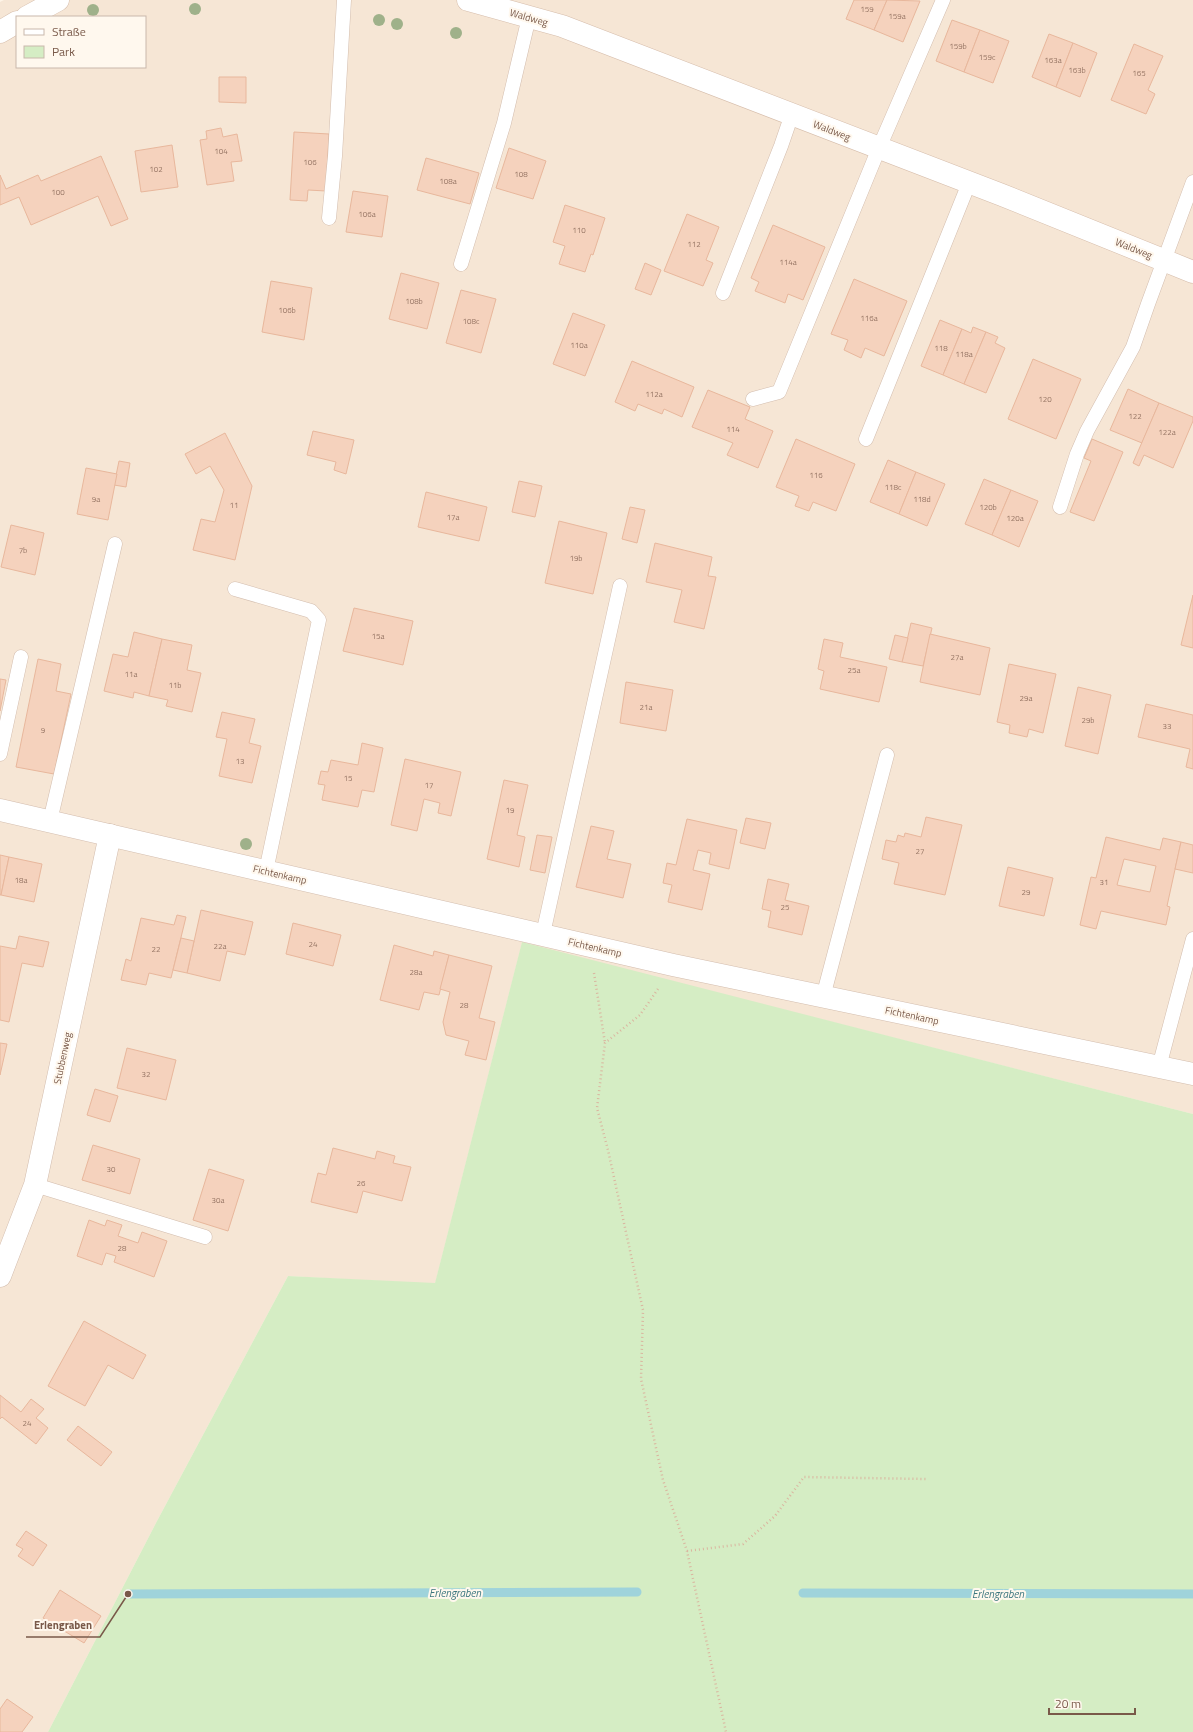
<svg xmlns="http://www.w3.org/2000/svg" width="1193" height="1732" font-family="'Titillium Web',sans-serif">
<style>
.residential{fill:#f6e6d5;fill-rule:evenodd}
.green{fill:#d5edc4}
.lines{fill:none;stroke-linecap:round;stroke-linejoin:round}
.stream{stroke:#9fd3db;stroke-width:9}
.building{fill:#f5d2bd;stroke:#e8b79c;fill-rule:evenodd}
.service-casing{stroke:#d3bdae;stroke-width:15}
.minor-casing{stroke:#d3bdae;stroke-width:23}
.secondary-casing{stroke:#d6bdab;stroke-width:23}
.path{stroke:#dab59f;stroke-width:2.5;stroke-dasharray:1 3;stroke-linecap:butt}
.service{stroke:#fff;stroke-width:14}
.minor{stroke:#fff;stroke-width:22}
.secondary{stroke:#fff;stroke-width:22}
.tree{fill:#9fb18a}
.labels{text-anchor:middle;stroke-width:4;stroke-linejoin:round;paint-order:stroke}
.number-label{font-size:8px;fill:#987766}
.street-label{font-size:10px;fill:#795949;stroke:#fff8ee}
.water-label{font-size:11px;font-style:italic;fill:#3c767f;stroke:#fff8ee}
.leader{fill:none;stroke:#795949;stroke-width:1.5}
.callout-dot{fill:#795949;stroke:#fff8ee;stroke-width:1.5}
.callout-label{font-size:11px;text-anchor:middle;font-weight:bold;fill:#795949;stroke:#fff8ee;stroke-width:4;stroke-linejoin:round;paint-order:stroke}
</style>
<rect width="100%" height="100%" fill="#fef4e7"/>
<path class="residential" d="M4 0H1193V1114L522 943 435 1284 288 1276 157 1521 48 1732H0V2ZM17 17H145V67H17Z"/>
<path class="green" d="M522 942 1193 1114V1732H48L157 1521 288 1276 435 1283Z"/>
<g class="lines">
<g class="stream">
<path d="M803 1593 1193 1594"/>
<path d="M128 1594 637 1592"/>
</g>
</g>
<g class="building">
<path d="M854 0H887L874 30 846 19Z"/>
<path d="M887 0 920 1 903 42 874 30Z"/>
<path d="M952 20 980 30 964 72 936 61Z"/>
<path d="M980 30 1009 41 993 83 964 72Z"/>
<path d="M1049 34 1073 43 1056 87 1032 77Z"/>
<path d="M1073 43 1097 53 1080 97 1056 87Z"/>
<path d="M1134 44 1163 56 1148 90 1155 94 1146 114 1111 100Z"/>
<path d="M219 77H246V103L219 102Z"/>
<path d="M221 128 223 137 237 134 242 161 231 162 234 181 207 185 200 140 207 139 206 131Z"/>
<path d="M294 132 329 134 326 191 308 190 307 201 290 200Z"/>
<path d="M172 145 178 187 141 192 135 151Z"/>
<path d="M509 148 546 161 533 199 496 188Z"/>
<path d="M101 156 128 219 111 226 98 196 31 225 19 197 0 205V175L6 189 38 175 41 181Z"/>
<path d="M426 158 479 173 470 204 417 190Z"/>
<path d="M353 191 388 196 382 237 346 232Z"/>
<path d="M565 205 605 218 593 255 591 254 585 272 559 264 565 246 553 242Z"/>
<path d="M687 214 719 227 706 260 713 263 703 286 664 271Z"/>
<path d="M773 225 825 247 803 300 788 294 785 303 755 291 759 282 751 278Z"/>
<path d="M645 263 661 270 651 295 635 289Z"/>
<path d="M401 273 439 283 427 329 389 319Z"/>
<path d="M854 279 907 301 884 356 865 348 861 358 844 350 848 340 831 334Z"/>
<path d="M271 281 312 288 304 340 262 332Z"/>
<path d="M461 290 496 299 481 353 446 343Z"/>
<path d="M573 313 605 325 585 376 553 364Z"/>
<path d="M940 320 962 329 943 375 921 366Z"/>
<path d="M973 327 986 332 964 384 943 375 962 329 971 333Z"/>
<path d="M986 332 998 337 995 343 1005 348 986 393 964 384Z"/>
<path d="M1033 359 1081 379 1056 439 1008 419Z"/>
<path d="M632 361 694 387 682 417 664 409 662 414 638 404 635 411 615 402Z"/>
<path d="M1128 389 1159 403 1142 443 1110 430Z"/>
<path d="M708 390 750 407 745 419 773 431 758 468 727 455 733 443 692 427Z"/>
<path d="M1159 403 1193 417V421L1173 468 1144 455 1139 466 1133 463Z"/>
<path d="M313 431 354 440 346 474 334 470 336 462 307 455Z"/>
<path d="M225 433 252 486 235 560 193 550 201 519 215 522 224 490 210 466 196 474 185 454Z"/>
<path d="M796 439 855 464 836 511 813 502 809 511 795 506 799 496 776 487Z"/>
<path d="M1092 439 1123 452 1094 521 1070 512 1091 461 1084 458Z"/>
<path d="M888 460 916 472 899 514 870 502Z"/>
<path d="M119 461 130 463 126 487 114 485Z"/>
<path d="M86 468 117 474 108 520 77 514Z"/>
<path d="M916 472 945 484 927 526 899 514Z"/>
<path d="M984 479 1011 490 992 535 965 524Z"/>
<path d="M519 481 542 486 535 517 512 512Z"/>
<path d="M1011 490 1038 501 1019 547 992 535Z"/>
<path d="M426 492 487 507 479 541 418 527Z"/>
<path d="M630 507 645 510 637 543 622 539Z"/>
<path d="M559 521 607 533 593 594 545 583Z"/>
<path d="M11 525 44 533 35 575 1 567Z"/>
<path d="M655 543 712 557 708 576 716 577 704 629 674 622 682 590 646 582Z"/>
<path d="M1193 595V648L1181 645Z"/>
<path d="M354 608 413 621 403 665 343 651Z"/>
<path d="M911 623 932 628 923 666 902 662Z"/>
<path d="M134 632 162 639 149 696 134 692 133 698 104 691 113 654 128 657Z"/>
<path d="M930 634 990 648 980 695 920 682Z"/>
<path d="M895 635 908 638 902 662 889 659Z"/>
<path d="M162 639 192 645 187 670 201 673 192 712 166 706 168 700 149 696Z"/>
<path d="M824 639 843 643 840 657 887 667 879 702 820 689 824 671 818 669Z"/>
<path d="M38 659 61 664 56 691 71 694 54 774 16 767Z"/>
<path d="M1009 664 1056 674 1043 733 1029 729 1027 737 1009 733 1010 725 997 722Z"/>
<path d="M0 679 6 680 0 711Z"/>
<path d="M626 682 673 690 666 731 620 723Z"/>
<path d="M1078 687 1111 695 1098 754 1065 746Z"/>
<path d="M1146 704 1193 715V769L1186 767 1190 749 1138 737Z"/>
<path d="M222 712 255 719 249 743 261 746 252 783 219 776 227 739 216 737Z"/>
<path d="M362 743 383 748 374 792 362 790 358 807 322 800 325 785 318 784 321 771 328 772 331 760 358 765Z"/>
<path d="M405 759 461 772 451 816 438 813 440 803 424 799 417 831 391 825Z"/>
<path d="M504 780 528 785 517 835 525 837 519 867 487 859Z"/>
<path d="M926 817 962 825 945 895 894 884 899 863 882 859 886 840 896 842 898 835 904 837 905 833 921 837Z"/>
<path d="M746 818 771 823 765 849 740 843Z"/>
<path d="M687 819 737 830 729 869 709 864 711 853 698 850 693 870 710 874 702 910 668 902 672 885 663 883 667 863 676 865Z"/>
<path d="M591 826 614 831 607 859 631 864 623 898 576 887Z"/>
<path d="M537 835 552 837 545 873 530 870Z"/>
<path d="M1106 837 1160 850 1163 838 1181 842 1167 906 1170 907 1166 925 1101 911 1096 929 1080 925 1091 877 1096 878ZM1124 859 1156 866 1150 892 1117 885Z"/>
<path d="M1181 842 1193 845V873L1175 869Z"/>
<path d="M0 855 9 857 1 895H0Z"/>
<path d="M9 857 42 864 34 902 1 895Z"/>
<path d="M1008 867 1053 878 1044 916 999 906Z"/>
<path d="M768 879 789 884 785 900 809 906 802 935 768 927 771 911 762 909Z"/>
<path d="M201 910 253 922 245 955 227 951 220 981 187 973Z"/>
<path d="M177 915 186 917 171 978 149 973 146 985 121 980 126 959 131 961 141 918 174 925Z"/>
<path d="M293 923 341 935 333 966 286 954Z"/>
<path d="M19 936 49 942 43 967 22 963 9 1022 0 1020V946L16 949Z"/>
<path d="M181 938 194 941 187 973 173 970Z"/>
<path d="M394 945 433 956 434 951 449 955 439 995 424 992 419 1010 380 1000Z"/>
<path d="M449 955 492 966 479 1018 495 1022 486 1060 465 1055 469 1041 446 1035 443 1022 450 992 440 989Z"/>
<path d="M0 1043 7 1044 0 1075Z"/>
<path d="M127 1048 176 1060 166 1100 117 1088Z"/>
<path d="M95 1089 118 1096 110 1122 87 1115Z"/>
<path d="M93 1145 140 1159 130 1194 82 1180Z"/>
<path d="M333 1148 375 1159 377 1151 395 1156 393 1163 411 1167 402 1201 363 1191 357 1213 311 1202 318 1173 326 1175Z"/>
<path d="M209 1169 244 1180 228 1231 193 1220Z"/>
<path d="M89 1220 105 1226 107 1220 122 1225 118 1236 138 1243 142 1232 167 1241 154 1277 114 1262 116 1256 106 1253 102 1265 77 1256Z"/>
<path d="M84 1321 146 1355 133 1379 108 1365 85 1406 48 1386Z"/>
<path d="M0 1395 21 1412 31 1399 44 1409 36 1418 48 1428 36 1444 2 1417 0 1419Z"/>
<path d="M78 1426 112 1452 101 1466 67 1440Z"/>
<path d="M26 1531 47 1545 33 1566 18 1556 23 1549 16 1545Z"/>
<path d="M60 1590 101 1616 84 1643 43 1618Z"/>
<path d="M7 1699 33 1717 22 1732H0V1709Z"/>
</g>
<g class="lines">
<defs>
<g id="service">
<path d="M329 218 335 156 344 0"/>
<path d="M461 264 504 123 529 17"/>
<path d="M723 293 781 146 792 114"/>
<path d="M753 399 779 392 879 148 943 0"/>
<path d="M866 439 969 183"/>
<path d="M1060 507 1077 454 1087 431 1133 347 1148 304 1193 182"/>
<path d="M235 589 311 611 319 620 266 871"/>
<path d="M0 754 21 657"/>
<path d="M50 821 115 544"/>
<path d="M543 934 620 586"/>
<path d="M823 997 887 755"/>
<path d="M1159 1067 1193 939"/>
<path d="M35 1185 205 1237"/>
</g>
<g id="minor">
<path d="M0 810 673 965 1193 1074"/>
<path d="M0 1276 35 1185 110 835"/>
</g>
<g id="secondary">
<path d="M468 0 562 26 1002 195 1193 272"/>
<path d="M27 17 58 0"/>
<path d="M0 32 17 22"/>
</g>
</defs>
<use href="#service" class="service-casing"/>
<use href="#minor" class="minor-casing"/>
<use href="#secondary" class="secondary-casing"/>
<g class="path">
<path d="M594 973 605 1043"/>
<path d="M658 989 640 1015 605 1043 597 1108 608 1150 643 1310 641 1379 663 1480 687 1551 726 1732"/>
<path d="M687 1551 743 1544 775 1516 804 1477 926 1479"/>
</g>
<use href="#service" class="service"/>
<use href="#minor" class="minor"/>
<use href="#secondary" class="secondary"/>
</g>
<g class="tree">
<circle cx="195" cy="9" r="6"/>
<circle cx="93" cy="10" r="6"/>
<circle cx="379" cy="20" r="6"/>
<circle cx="397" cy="24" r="6"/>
<circle cx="456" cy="33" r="6"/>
<circle cx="246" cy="844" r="6"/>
</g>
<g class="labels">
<g class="number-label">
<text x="867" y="12">159</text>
<text x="897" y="19">159a</text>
<text x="958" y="49">159b</text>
<text x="987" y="60">159c</text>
<text x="1053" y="63">163a</text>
<text x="1077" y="73">163b</text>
<text x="1139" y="76">165</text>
<text x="221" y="154">104</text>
<text x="310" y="165">106</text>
<text x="156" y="172">102</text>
<text x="521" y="177">108</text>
<text x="448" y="184">108a</text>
<text x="58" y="195">100</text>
<text x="367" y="217">106a</text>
<text x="579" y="233">110</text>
<text x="694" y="247">112</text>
<text x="788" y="265">114a</text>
<text x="414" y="304">108b</text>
<text x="287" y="313">106b</text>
<text x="869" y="321">116a</text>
<text x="471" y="324">108c</text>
<text x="579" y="348">110a</text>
<text x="941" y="351">118</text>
<text x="964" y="357">118a</text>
<text x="654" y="397">112a</text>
<text x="1045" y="402">120</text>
<text x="1135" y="419">122</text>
<text x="733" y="432">114</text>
<text x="1167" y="435">122a</text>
<text x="816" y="478">116</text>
<text x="893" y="490">118c</text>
<text x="96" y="502">9a</text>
<text x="922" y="502">118d</text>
<text x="234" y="508">11</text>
<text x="988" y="510">120b</text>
<text x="453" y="520">17a</text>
<text x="1015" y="521">120a</text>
<text x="23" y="553">7b</text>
<text x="576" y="561">19b</text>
<text x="378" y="639">15a</text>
<text x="957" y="660">27a</text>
<text x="854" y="673">25a</text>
<text x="131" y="677">11a</text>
<text x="175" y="688">11b</text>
<text x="1026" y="701">29a</text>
<text x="646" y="710">21a</text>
<text x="1088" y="723">29b</text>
<text x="1167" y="729">33</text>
<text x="43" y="733">9</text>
<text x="240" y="764">13</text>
<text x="348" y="781">15</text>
<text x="429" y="788">17</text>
<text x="510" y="813">19</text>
<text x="920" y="854">27</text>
<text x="21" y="883">18a</text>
<text x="1104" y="885">31</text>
<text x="1026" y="895">29</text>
<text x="785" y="910">25</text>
<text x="313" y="947">24</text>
<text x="220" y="949">22a</text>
<text x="156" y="952">22</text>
<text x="416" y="975">28a</text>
<text x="464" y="1008">28</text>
<text x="146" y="1077">32</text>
<text x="111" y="1172">30</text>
<text x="361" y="1186">26</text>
<text x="218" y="1203">30a</text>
<text x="122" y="1251">28</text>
<text x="27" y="1426">24</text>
</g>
<g class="street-label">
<text transform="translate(529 17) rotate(16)" y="4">Waldweg</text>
<text transform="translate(832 130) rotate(21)" y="4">Waldweg</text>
<text transform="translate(1134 248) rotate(22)" y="4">Waldweg</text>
<text transform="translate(280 874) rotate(13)" y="4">Fichtenkamp</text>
<text transform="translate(595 947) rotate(13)" y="4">Fichtenkamp</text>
<text transform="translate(912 1015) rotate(12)" y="4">Fichtenkamp</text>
<text transform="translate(62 1058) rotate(-78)" y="4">Stubbenweg</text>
</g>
<g class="water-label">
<text x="455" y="1597">Erlengraben</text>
<text x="998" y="1598">Erlengraben</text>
</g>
</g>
<path class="leader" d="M128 1594L100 1637H26"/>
<circle class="callout-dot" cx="128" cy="1594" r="4"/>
<g class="callout-label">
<text x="63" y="1629">Erlengraben</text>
</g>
<rect x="16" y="16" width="130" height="52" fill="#fff8ee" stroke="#c9b8ac"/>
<rect x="24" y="29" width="20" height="6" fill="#ffffff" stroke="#c9b8ac"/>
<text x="52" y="36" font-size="12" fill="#795949">Straße</text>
<rect x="24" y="46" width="20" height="12" fill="#d5edc4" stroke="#c9b8ac"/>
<text x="52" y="56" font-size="12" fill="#795949">Park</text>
<path d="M1049 1708v6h86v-6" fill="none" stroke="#795949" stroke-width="2"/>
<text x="1055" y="1708" font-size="12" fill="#795949" stroke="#fff8ee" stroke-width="3" paint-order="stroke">20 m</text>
</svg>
